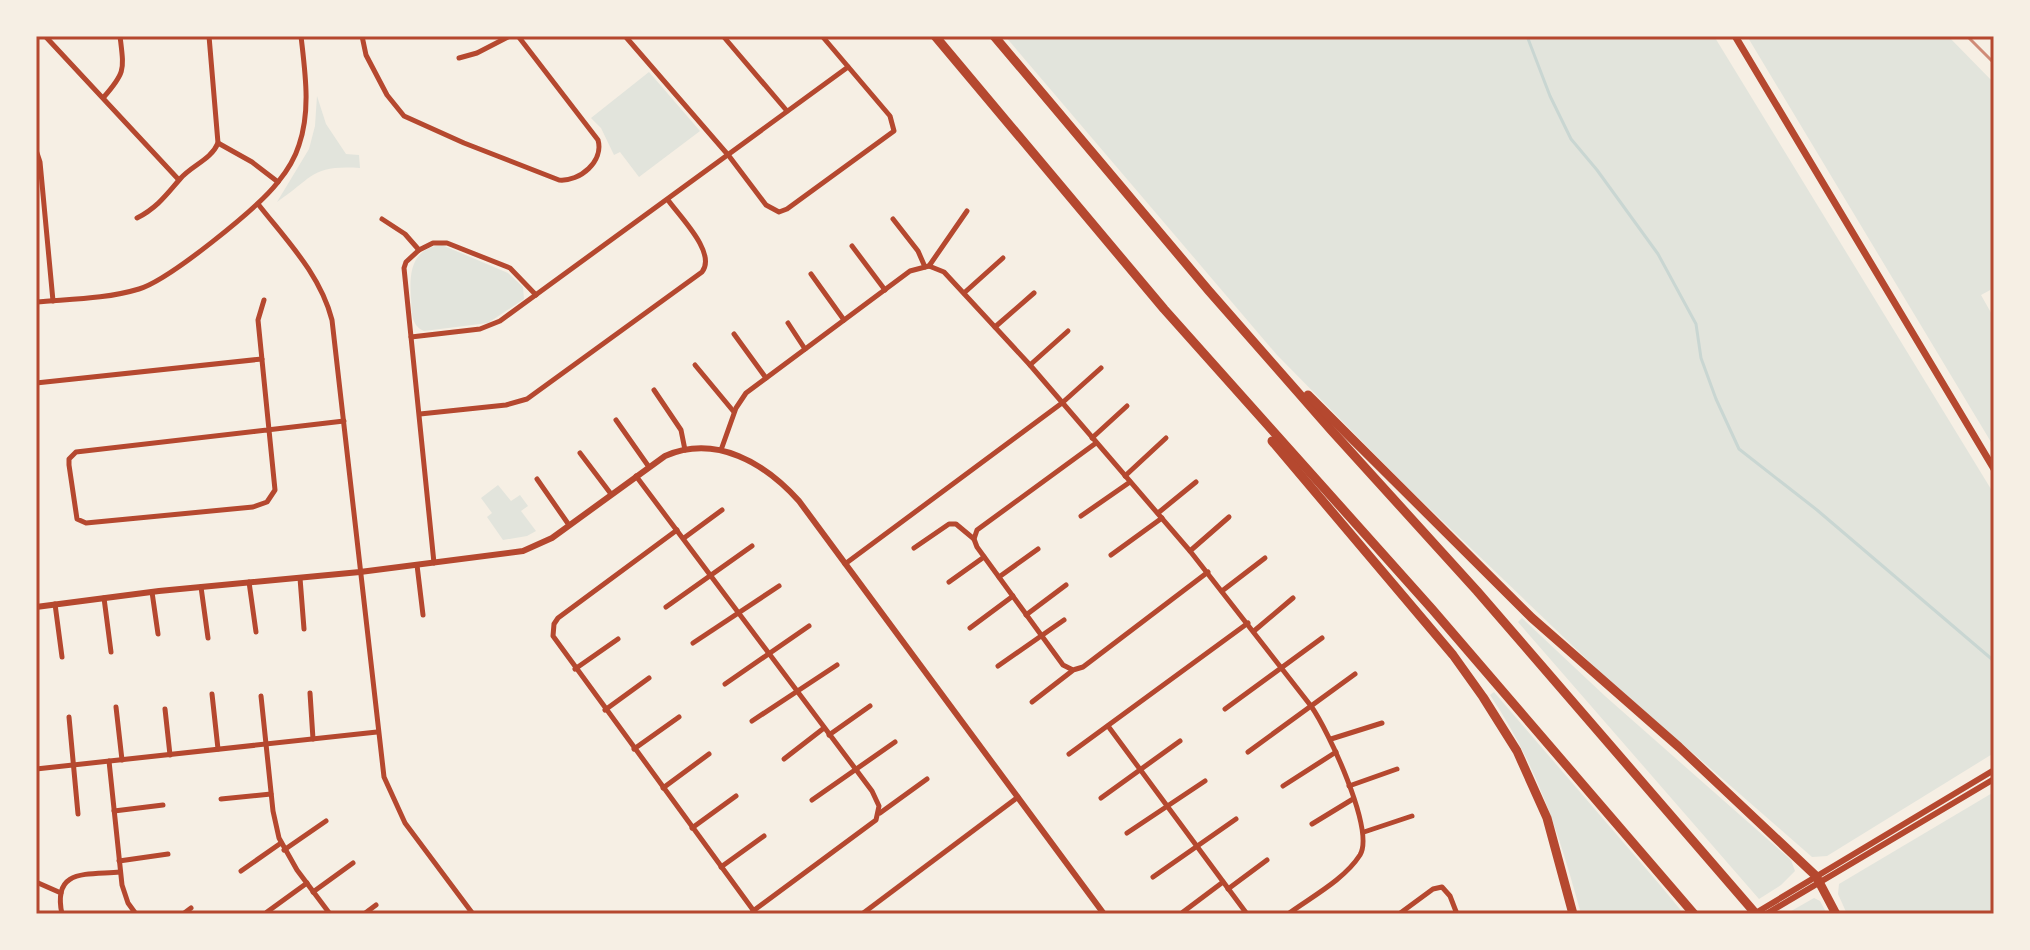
<svg xmlns="http://www.w3.org/2000/svg" width="2030" height="950" font-family="'Fira Sans',sans-serif">
<style>
.green{fill:#e2e4dc}
.lines{fill:none;stroke-linecap:round;stroke-linejoin:round}
.stream{stroke:#c9d6d2;stroke-width:3}
.minor{stroke:#b5482f;stroke-width:5}
.tertiary{stroke:#b5482f;stroke-width:6}
.secondary{stroke:#b5482f;stroke-width:7}
.motorway{stroke:#b5482f;stroke-width:9}
.rail{stroke:#cf8b77;stroke-width:3}
.neatline{fill:none;stroke:#b5482f;stroke-width:3}
</style>
<rect width="100%" height="100%" fill="#f6efe4"/>
<g class="green">
<path d="M1005 36H1714L1994 494V753L1827 856 1812 857 1600 672 1407 487 1277 355Z"/>
<path d="M1747 36H1948L1994 83V288L1981 295 1994 318V447Z"/>
<path d="M649 72 700 131 639 177 620 152 614 155 601 128 591 118Z"/>
<path d="M317 96 326 124 346 154 359 155 360 168C311 165 314 177 277 202L309 149 315 126Z"/>
<path d="M442 245 508 273 523 287 524 299 488 323 424 331C410 325 412 311 411 298 409 274 411 248 442 245Z"/>
<path d="M498 485 511 501 520 495 528 506 521 511 536 531 527 536 503 540 487 517 492 513 481 498Z"/>
<path d="M1522 618 1605 696 1791 860 1795 871 1781 885 1759 899 1518 622Z"/>
<path d="M1494 692 1660 885 1684 914H1581C1559 833 1537 765 1490 695Z"/>
<path d="M1994 792V914H1847L1838 894 1839 884Z"/>
<path d="M1814 898 1820 901 1827 914H1786Z"/>
</g>
<g class="lines">
<path class="stream" d="M1527 36 1550 96 1571 139 1597 170 1658 254 1696 324 1701 358 1716 399 1739 449 1817 510 1994 661"/>
<g class="minor">
<path d="M45 36 179 180"/>
<path d="M362 36 366 55 387 95 404 116 464 143 559 180C580 182 604 161 598 140L518 36"/>
<path d="M625 36 729 156 766 205 779 212 787 209 894 131 890 116 822 36"/>
<path d="M723 36 787 111"/>
<path d="M459 58 477 53 510 36"/>
<path d="M103 98C126 72 124 70 120 36"/>
<path d="M218 143 252 162 278 182"/>
<path d="M36 150 40 162 53 301"/>
<path d="M258 204C287 241 320 274 332 320L384 777 405 823 473 914"/>
<path d="M137 218C157 208 167 194 180 179 192 165 211 160 218 143L209 36"/>
<path d="M382 219 405 234 419 250"/>
<path d="M893 219 918 251 925 267"/>
<path d="M852 246 885 290"/>
<path d="M929 266 967 211"/>
<path d="M811 274 844 320"/>
<path d="M964 293 1003 258"/>
<path d="M264 300 258 320 275 490 267 502 253 507 86 523 77 519 69 465V459L76 452 344 421"/>
<path d="M36 302C70 299 106 299 139 289 169 280 258 208 278 182 287 171 295 158 299 145 311 110 305 72 301 36"/>
<path d="M788 323 805 349"/>
<path d="M995 327 1034 293"/>
<path d="M734 334 766 378"/>
<path d="M411 337 480 329 500 321 848 67"/>
<path d="M695 365 734 412"/>
<path d="M1030 365 1068 331"/>
<path d="M36 383 262 359"/>
<path d="M654 390 681 430 685 450"/>
<path d="M420 414 506 405 527 399 702 272C717 253 680 217 668 200"/>
<path d="M616 420 649 467"/>
<path d="M1092 438 1127 406"/>
<path d="M1096 443 977 530 974 539 977 547 1063 665 1073 670 1083 667 1208 572"/>
<path d="M721 450 736 408 746 393 910 271 929 266 944 272 1030 365 1190 551 1311 706C1328 730 1375 830 1360 855 1344 880 1311 897 1288 914"/>
<path d="M580 453 611 494"/>
<path d="M636 476 872 791 879 806 876 820 753 911"/>
<path d="M1125 476 1166 438"/>
<path d="M537 479 569 525"/>
<path d="M1158 513 1196 482"/>
<path d="M1081 516 1130 482"/>
<path d="M677 530 558 618 554 624 553 636 756 914"/>
<path d="M684 538 722 510"/>
<path d="M914 548 949 524H956L974 539"/>
<path d="M1190 551 1229 517"/>
<path d="M1111 555 1162 518"/>
<path d="M434 563 404 268 406 262 419 250 433 243H447L510 268 536 295"/>
<path d="M845 564 1062 403 1101 368"/>
<path d="M417 565 423 615"/>
<path d="M999 577 1038 549"/>
<path d="M300 578 304 629"/>
<path d="M249 582 256 632"/>
<path d="M949 582 984 557"/>
<path d="M201 587 208 638"/>
<path d="M1222 591 1265 558"/>
<path d="M152 592 158 634"/>
<path d="M104 598 111 652"/>
<path d="M55 604 62 657"/>
<path d="M666 607 752 546"/>
<path d="M1026 615 1066 585"/>
<path d="M970 628 1013 596"/>
<path d="M1254 631 1293 598"/>
<path d="M693 643 779 586"/>
<path d="M998 666 1064 620"/>
<path d="M575 669 618 639"/>
<path d="M725 684 809 626"/>
<path d="M310 693 313 739"/>
<path d="M212 694 218 749"/>
<path d="M261 696 273 811 279 838 297 870 330 914"/>
<path d="M1032 702 1072 671"/>
<path d="M116 707 122 760"/>
<path d="M165 709 170 755"/>
<path d="M1225 709 1322 638"/>
<path d="M605 710 649 678"/>
<path d="M69 717 78 814"/>
<path d="M752 721 837 665"/>
<path d="M1108 726 1247 914"/>
<path d="M829 735 870 706"/>
<path d="M1331 739 1382 723"/>
<path d="M634 749 679 717"/>
<path d="M1248 752 1355 674"/>
<path d="M1069 754 1248 623"/>
<path d="M784 759 824 728"/>
<path d="M109 761 122 885 128 903 136 914"/>
<path d="M36 769 377 732"/>
<path d="M1283 786 1336 752"/>
<path d="M1349 786 1397 769"/>
<path d="M663 788 709 754"/>
<path d="M1101 798 1180 741"/>
<path d="M221 799 271 794"/>
<path d="M812 800 895 742"/>
<path d="M114 811 163 805"/>
<path d="M880 813 927 779"/>
<path d="M1312 824 1353 799"/>
<path d="M692 828 736 796"/>
<path d="M1364 832 1412 816"/>
<path d="M1127 833 1205 781"/>
<path d="M284 850 326 821"/>
<path d="M119 861 168 854"/>
<path d="M721 867 764 836"/>
<path d="M241 871 281 843"/>
<path d="M1153 877 1236 819"/>
<path d="M36 882 61 893"/>
<path d="M1228 889 1267 860"/>
<path d="M313 892 353 863"/>
<path d="M267 912 307 883"/>
<path d="M1183 912 1223 882"/>
<path d="M62 914C52 868 87 875 120 872"/>
<path d="M183 914 191 908"/>
<path d="M364 914 376 905"/>
<path d="M862 914 1018 797"/>
<path d="M1399 914 1433 889 1442 887 1450 896 1457 914"/>
</g>
<g class="tertiary">
<path d="M36 607 159 591 360 572 523 551 552 538 665 456C716 434 765 463 799 501L1104 914"/>
<path d="M1754 914 1994 770"/>
<path d="M1766 914 1994 779"/>
</g>
<path class="secondary" d="M1735 36 1994 469"/>
<g class="motorway">
<path d="M935 36 1164 309 1432 609 1694 914"/>
<path d="M994 36 1209 291 1331 430 1477 591 1756 914"/>
<path d="M1308 395 1532 618 1679 747 1816 876 1836 914"/>
<path d="M1272 441 1453 655 1483 697 1517 751 1547 818 1573 914"/>
</g>
<path class="rail" d="M1967 36 1994 63"/>
</g>
<rect width="2030" height="950" fill="none" stroke="#f6efe4" stroke-width="76"/>
<rect x="38" y="38" width="1954" height="874" class="neatline"/>
</svg>
